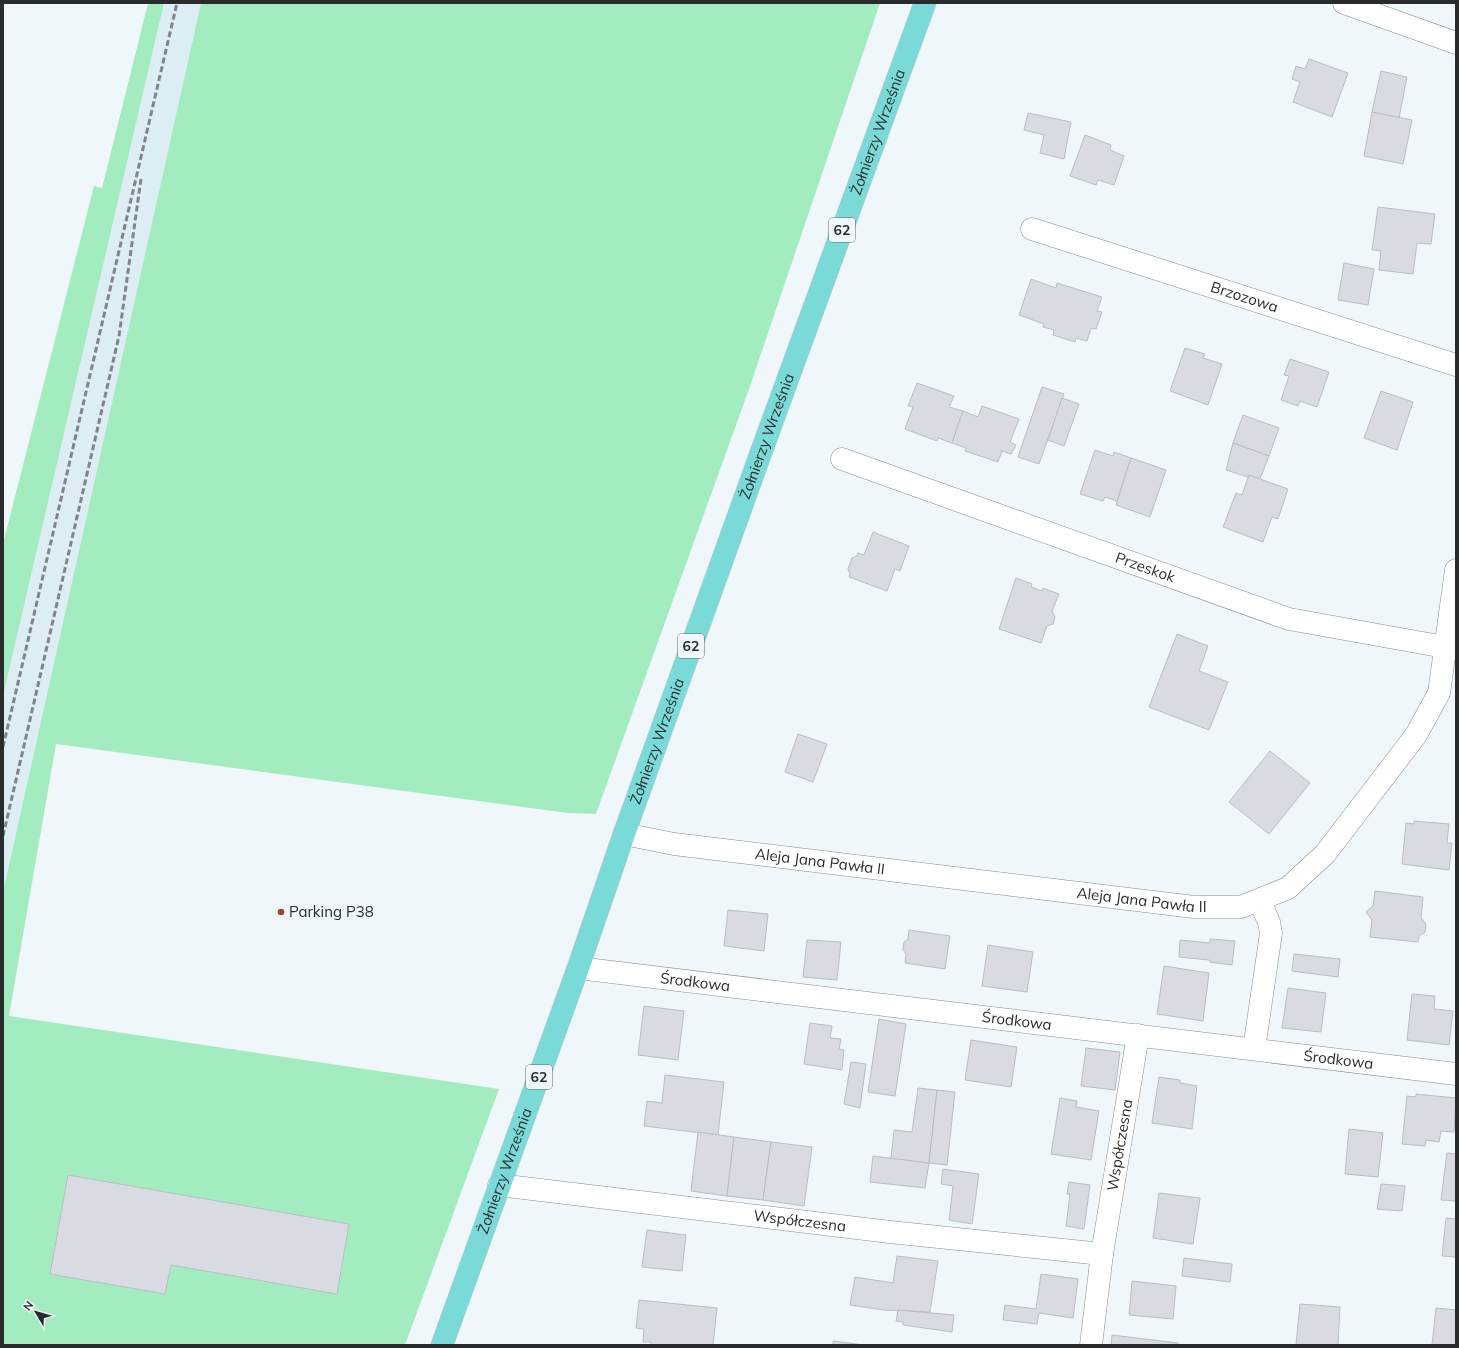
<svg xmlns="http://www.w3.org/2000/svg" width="1459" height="1348" font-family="Mulish,sans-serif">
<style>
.built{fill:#ddedf4}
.green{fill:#a3ecbf}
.building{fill:#d8dce2;stroke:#babec4}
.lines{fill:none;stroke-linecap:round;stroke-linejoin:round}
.street-casing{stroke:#878e91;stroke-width:23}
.primary-casing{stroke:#d0d1d1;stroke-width:23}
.street{stroke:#fff;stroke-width:22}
.primary{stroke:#7adad7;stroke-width:22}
.rail{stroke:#808688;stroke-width:3;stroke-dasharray:6 3;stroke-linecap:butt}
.poi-dot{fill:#a8411d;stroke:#eff7fb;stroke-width:1.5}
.labels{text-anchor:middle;stroke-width:3;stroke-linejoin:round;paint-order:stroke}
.shield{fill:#eff7fb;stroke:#64696b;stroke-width:1}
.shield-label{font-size:14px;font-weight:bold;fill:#292c2d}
.street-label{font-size:15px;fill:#292c2d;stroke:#eff7fb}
.poi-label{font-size:15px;fill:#292c2d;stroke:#eff7fb;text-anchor:start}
</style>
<rect width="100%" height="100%" fill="#eff7fb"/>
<path class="built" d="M164 3H201L3 892V696Z"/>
<g class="green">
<path d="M148 3H164L3 696V544L94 186 102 188Z"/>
<path d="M201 3H880L749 389 596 814 568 813 56 744 9 1016 499 1089 405 1345H3V892Z"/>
</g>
<g class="building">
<path d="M1309 59 1348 73 1332 117 1293 102 1300 82 1292 79 1296 66 1305 69Z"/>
<path d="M1381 71 1407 77 1399 118 1372 112Z"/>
<path d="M1372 112 1412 120 1403 164 1364 156Z"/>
<path d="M1028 113 1071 122 1064 159 1040 153 1044 135 1024 130Z"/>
<path d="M1085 135 1111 145 1110 150 1124 156 1114 185 1098 180 1096 185 1070 176Z"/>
<path d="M1378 207 1435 214 1431 244 1417 243 1413 274 1379 270 1381 251 1372 250Z"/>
<path d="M1344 263 1374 269 1368 305 1338 300Z"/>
<path d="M1031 279 1056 288 1057 283 1102 297 1097 311 1102 312 1096 329 1091 328 1087 341 1076 338 1075 342 1053 335 1054 330 1043 327 1044 324 1019 315Z"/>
<path d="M1185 348 1205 354 1203 358 1222 364 1208 405 1170 391Z"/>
<path d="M1290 359 1329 372 1317 407 1300 401 1298 406 1281 400 1289 376 1284 375Z"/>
<path d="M917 383 954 396 949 407 963 411 952 443 938 438 937 441 905 429 913 407 908 406Z"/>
<path d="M1042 387 1064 394 1039 464 1018 457Z"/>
<path d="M1381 391 1413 402 1397 450 1364 438Z"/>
<path d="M1062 398 1079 404 1064 446 1048 440Z"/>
<path d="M982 406 1019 419 1010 442 1016 445 1011 454 1002 451 998 462 965 451 966 448 952 443 963 411 978 417Z"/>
<path d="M1243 415 1279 428 1269 456 1233 443Z"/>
<path d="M1233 443 1269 456 1260 479 1249 475 1248 477 1226 470Z"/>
<path d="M1095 450 1113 456 1114 452 1131 458 1117 501 1105 497 1103 501 1080 494Z"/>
<path d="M1131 458 1166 470 1150 517 1116 505Z"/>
<path d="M1249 475 1288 489 1278 519 1272 517 1263 542 1223 527 1236 493 1242 495Z"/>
<path d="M873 532 909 546 900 571 895 569 887 591 849 577 850 574 848 569 852 558 857 556 858 553 864 555Z"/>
<path d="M1016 578 1032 584 1031 587 1042 591 1043 588 1059 594 1052 611 1055 617 1053 624 1047 626 1041 643 999 629Z"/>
<path d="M1177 634 1208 646 1199 671 1228 682 1209 730 1149 707Z"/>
<path d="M798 734 827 744 813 782 785 772Z"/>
<path d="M1270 751 1310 783 1269 834 1229 802Z"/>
<path d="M1414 821 1449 824 1447 843H1452L1449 870 1402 864 1406 823 1414 824Z"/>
<path d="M1375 891 1423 897 1421 918 1426 924 1425 932 1419 936 1418 942 1370 937 1372 920 1366 912 1373 906Z"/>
<path d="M728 910 768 914 764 951 724 946Z"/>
<path d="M909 930 950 936 945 969 905 963 906 954 903 950 904 942 908 939Z"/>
<path d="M1210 939 1235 941 1232 965 1210 962 1209 960 1179 957 1180 940 1210 943Z"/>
<path d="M807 940 841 942 837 980 803 977Z"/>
<path d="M988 945 1033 952 1027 992 982 986Z"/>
<path d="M1294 954 1340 959 1338 977 1292 971Z"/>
<path d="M1164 966 1209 973 1203 1021 1157 1014Z"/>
<path d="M1288 988 1326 993 1321 1032 1282 1028Z"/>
<path d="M1412 994 1435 996 1434 1009 1453 1011 1449 1045 1407 1040Z"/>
<path d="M644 1006 684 1011 678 1060 638 1055Z"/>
<path d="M879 1019 906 1024 895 1096 868 1092Z"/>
<path d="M810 1023 832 1026 830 1038 841 1039 839 1049 844 1050 842 1070 804 1064Z"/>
<path d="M971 1040 1017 1047 1011 1087 965 1080Z"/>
<path d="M1086 1048 1120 1052 1115 1090 1081 1086Z"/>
<path d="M851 1062 866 1064 860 1108 844 1104Z"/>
<path d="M665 1075 724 1082 718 1135 644 1126 647 1101 662 1103Z"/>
<path d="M1159 1077 1180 1080V1083L1197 1086 1192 1129 1152 1123Z"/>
<path d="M918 1088 937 1090 929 1163 891 1159 894 1130 912 1132Z"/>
<path d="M937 1090 955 1092 947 1165 929 1163Z"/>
<path d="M1416 1094 1456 1098 1454 1132 1441 1131 1439 1142 1426 1140 1425 1146 1402 1144 1407 1096 1416 1097Z"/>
<path d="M1060 1098 1077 1101 1076 1107 1099 1111 1091 1160 1051 1154Z"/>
<path d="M1349 1129 1383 1133 1378 1177 1345 1174Z"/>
<path d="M698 1132 734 1137 727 1196 691 1191Z"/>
<path d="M734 1137 771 1142 763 1200 727 1196Z"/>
<path d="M771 1142 812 1147 804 1206 763 1200Z"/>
<path d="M1447 1153 1456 1154V1201L1441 1200Z"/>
<path d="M873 1156 929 1163 925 1188 870 1182Z"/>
<path d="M943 1169 979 1174 972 1224 949 1220 953 1186 941 1184Z"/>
<path d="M68 1175 349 1224 337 1294 171 1265 165 1294 50 1274Z"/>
<path d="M1069 1182 1090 1185 1084 1229 1066 1226 1070 1194H1067Z"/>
<path d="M1381 1184 1405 1186 1402 1211 1377 1209Z"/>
<path d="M1159 1193 1200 1198 1193 1244 1153 1238Z"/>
<path d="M1446 1218 1456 1219V1257L1442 1256Z"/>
<path d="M647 1230 686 1235 682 1271 642 1267Z"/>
<path d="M897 1256 938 1261 930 1312 884 1310 850 1305 855 1277 893 1283Z"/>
<path d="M1184 1258 1232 1264 1230 1282 1182 1276Z"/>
<path d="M1041 1274 1078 1279 1073 1318 1039 1313 1037 1324 1003 1320 1005 1305 1036 1309Z"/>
<path d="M1132 1281 1176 1286 1173 1319 1129 1315Z"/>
<path d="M639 1300 717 1308 713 1345H651V1342H643L644 1329 636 1328Z"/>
<path d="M1300 1304 1340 1307 1338 1345H1296Z"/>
<path d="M1436 1308 1456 1310V1345H1432Z"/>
<path d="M898 1310 954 1315 952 1332 903 1325V1322L896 1321Z"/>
<path d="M1112 1335 1178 1343V1345H1111Z"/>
<path d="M833 1341 864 1345H833Z"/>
</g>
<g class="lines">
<defs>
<g id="street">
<path d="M1344 3 1456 43"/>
<path id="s1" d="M1032 229 1456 365"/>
<path id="s2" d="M842 459 1289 619 1456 649"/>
<path id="s3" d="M624 834 674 844 1194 907H1241L1288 888 1325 854 1416 735 1439 693 1456 570"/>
<path id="s4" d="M578 968 1456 1074"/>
<path d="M1254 1049 1271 933 1269 922 1259 900"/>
<path id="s5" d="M499 1185 890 1232 1102 1254"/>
<path id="s6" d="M1091 1345 1102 1254 1138 1035"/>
</g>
<g id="primary">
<path id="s7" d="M442 1345 578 968 624 834 759 458 925 3"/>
</g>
</defs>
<use href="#street" class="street-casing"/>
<use href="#primary" class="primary-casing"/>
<use href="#street" class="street"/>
<use href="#primary" class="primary"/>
<g class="rail">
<path d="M3 747 177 3"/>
<path d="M3 836 119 336 141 179"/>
</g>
</g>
<circle class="poi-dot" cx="281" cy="912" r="4"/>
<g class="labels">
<g class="shield">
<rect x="829" y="218" width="26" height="24" rx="3"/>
<rect x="678" y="634" width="26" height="24" rx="3"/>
<rect x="526" y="1065" width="26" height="24" rx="3"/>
</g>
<g class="shield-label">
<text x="842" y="235">62</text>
<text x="691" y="651">62</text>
<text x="539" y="1082">62</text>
</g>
<g class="street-label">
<text dy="5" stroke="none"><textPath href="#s7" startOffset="1289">Żołnierzy Września</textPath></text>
<text dy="5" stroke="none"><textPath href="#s1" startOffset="223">Brzozowa</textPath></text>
<text dy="5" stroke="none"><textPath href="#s7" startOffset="965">Żołnierzy Września</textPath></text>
<text dy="5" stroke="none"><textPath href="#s2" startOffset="322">Przeskok</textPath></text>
<text dy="5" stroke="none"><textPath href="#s7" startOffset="641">Żołnierzy Września</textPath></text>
<text dy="5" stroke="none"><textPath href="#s3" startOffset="198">Aleja Jana Pawła II</textPath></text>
<text dy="5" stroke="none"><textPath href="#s3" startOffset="522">Aleja Jana Pawła II</textPath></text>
<text dy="5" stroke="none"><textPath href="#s4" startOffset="118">Środkowa</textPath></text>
<text dy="5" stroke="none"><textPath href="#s4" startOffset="442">Środkowa</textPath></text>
<text dy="5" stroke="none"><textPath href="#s4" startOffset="766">Środkowa</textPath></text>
<text dy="5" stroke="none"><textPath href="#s6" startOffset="202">Współczesna</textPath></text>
<text dy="5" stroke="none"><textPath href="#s7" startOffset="185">Żołnierzy Września</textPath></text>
<text dy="5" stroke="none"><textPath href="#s5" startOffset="303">Współczesna</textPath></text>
</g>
<g class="poi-label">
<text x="289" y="917">Parking P38</text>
</g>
</g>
<rect width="1459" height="1348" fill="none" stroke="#292c2d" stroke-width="8"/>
<g transform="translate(36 1312) rotate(308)" stroke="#eff7fb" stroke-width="3" paint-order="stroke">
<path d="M0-3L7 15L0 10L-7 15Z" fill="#292c2d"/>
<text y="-6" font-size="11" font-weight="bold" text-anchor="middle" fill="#292c2d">N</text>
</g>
</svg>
